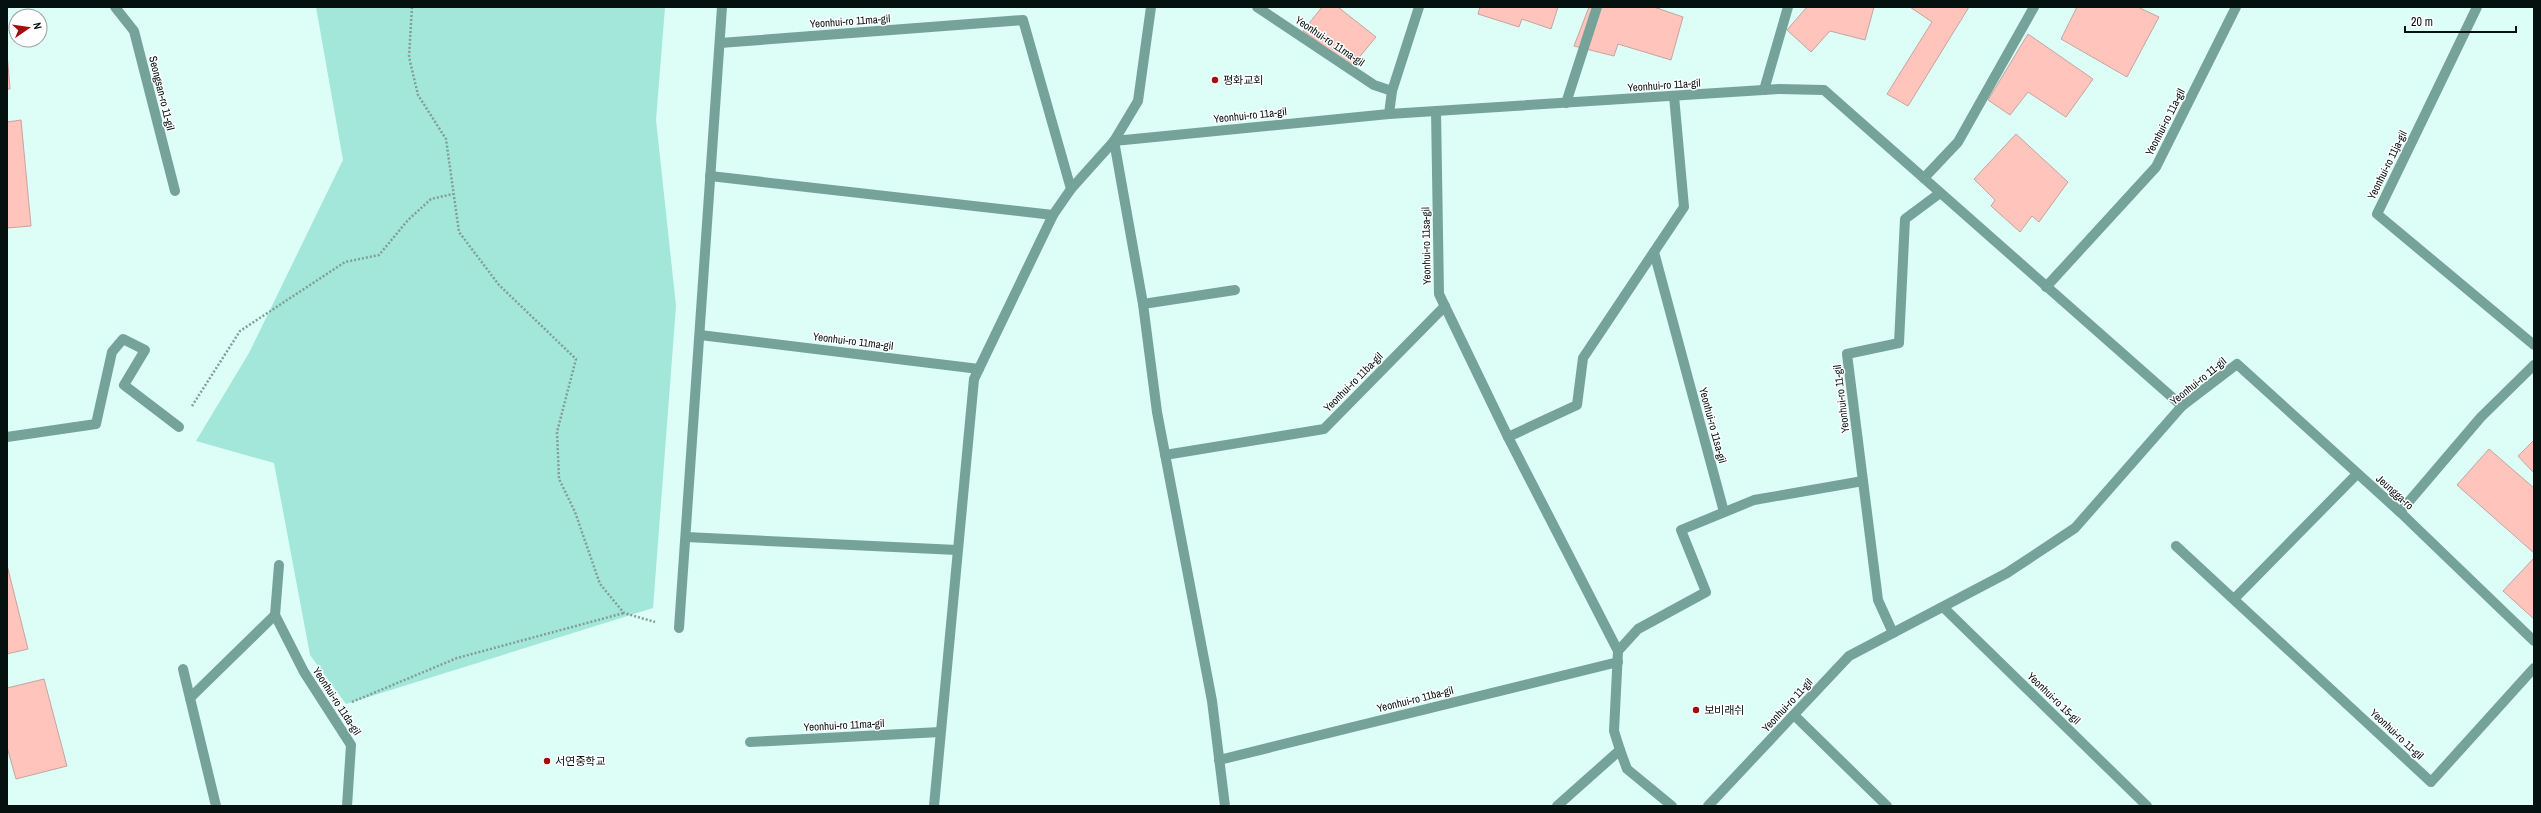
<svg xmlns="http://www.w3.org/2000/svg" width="2541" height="813" font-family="'Archivo Narrow','Noto Sans KR',sans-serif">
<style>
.green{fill:#a2e7da}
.building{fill:#ffc4bb;stroke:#c8a49f}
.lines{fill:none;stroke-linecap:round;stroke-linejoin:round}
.path{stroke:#859d99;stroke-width:2.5;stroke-dasharray:2 2;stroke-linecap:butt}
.service{stroke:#75a39a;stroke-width:10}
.minor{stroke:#75a39a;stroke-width:10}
.poi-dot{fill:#a30b0c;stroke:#fff;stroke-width:1.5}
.labels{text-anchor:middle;stroke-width:3;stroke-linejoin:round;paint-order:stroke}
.street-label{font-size:11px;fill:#04110f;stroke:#fff}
.poi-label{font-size:11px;fill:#04110f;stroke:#fff;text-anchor:start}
</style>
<rect width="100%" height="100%" fill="#ddfdf7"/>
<path class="green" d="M316 7H665L656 120 676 306 653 608 346 704 310 655 274 463 196 441 249 353 343 160Z"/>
<g class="building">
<path d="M1322 7H1338L1376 37 1352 66 1303 31Z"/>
<path d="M1480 7H1558L1551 29 1522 19 1519 27 1478 14Z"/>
<path d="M1589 7H1654L1683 17 1671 60 1618 44 1614 56 1574 46Z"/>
<path d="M1807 7H1874L1865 40 1830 31 1811 52 1787 30Z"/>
<path d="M1910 7H1969L1908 106 1887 94 1932 22Z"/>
<path d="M2077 7H2138L2159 17 2127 77 2061 39Z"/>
<path d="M2028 34 2093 79 2066 117 2028 92 2010 115 1988 100Z"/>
<path d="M7 53 10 89H7Z"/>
<path d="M21 120 31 226 7 228V122Z"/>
<path d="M2016 134 2068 182 2039 222 2032 216 2020 232 1991 206 1995 200 1974 179Z"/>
<path d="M2534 440V473L2518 456Z"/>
<path d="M2489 449 2534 488V553L2457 485Z"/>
<path d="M2534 558V619L2503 591Z"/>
<path d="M7 565 28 649 7 654Z"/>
<path d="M44 679 67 766 16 779 7 747V688Z"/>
</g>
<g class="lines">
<g class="path">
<path d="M412 7 409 57 418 95 446 139 459 232 499 285 576 359 557 432 559 479 575 512 600 584 624 613 655 622"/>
<path d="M192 406 240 331 345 262 379 255 408 220 431 199 453 194"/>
<path d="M352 702 457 658 624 613"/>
</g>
<g class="service">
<path d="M2477 7 2377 214 2534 345"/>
<path d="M1924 178 1958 142 2034 7"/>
<path d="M2046 287 2156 167 2236 7"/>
<path d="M1143 304 1235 290"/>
<path d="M7 437 96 424 112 352 123 339 145 350 124 385 179 427"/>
<path d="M750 742 940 732"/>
</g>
<g class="minor">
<path d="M115 7 134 31 175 191"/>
<path d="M1257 7 1374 85 1392 91"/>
<path d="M720 43 1023 20 1071 189"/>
<path d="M1764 90 1788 7"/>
<path d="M1566 103 1597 7"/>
<path d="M1436 111 1439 294 1508 437 1618 651"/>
<path d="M1389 114 1392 91 1419 7"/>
<path d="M1114 141 1389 114 1779 89 1824 90 2182 406"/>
<path d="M1114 141 1143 304 1157 412 1212 701 1225 806"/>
<path d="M710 176 1053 215"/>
<path d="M1654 252 1724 512"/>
<path d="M700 335 979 369"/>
<path d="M1508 437 1577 405 1583 358 1684 207 1674 96"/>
<path d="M1165 455 1324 429 1445 306"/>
<path d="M2400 512 2481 417 2534 365"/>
<path d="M686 537 957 550"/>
<path d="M2176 546 2431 782 2534 668"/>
<path d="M279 565 275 615 304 672 351 745 347 806"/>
<path d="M2234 599 2357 474"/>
<path d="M1943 607 2147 806"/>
<path d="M679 628 722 7"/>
<path d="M1893 633 1878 600 1847 354 1899 343 1905 219 1940 193"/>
<path d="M183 669 216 806"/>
<path d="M190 698 275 615"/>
<path d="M1794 715 1887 806"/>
<path d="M1219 760 1618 662"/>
<path d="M934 806 974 379 1053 215 1071 189 1114 141 1138 101 1151 7"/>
<path d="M1557 806 1620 750"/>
<path d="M1672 806 1627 769 1620 750 1614 731 1618 651 1638 629 1706 592 1681 530 1754 500 1863 481"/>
<path d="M1708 806 1849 656 2007 573 2075 528 2182 406 2237 364 2400 512 2534 641"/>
</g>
</g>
<g class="poi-dot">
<circle cx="1215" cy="80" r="4"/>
<circle cx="1696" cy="710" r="4"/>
<circle cx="547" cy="761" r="4"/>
</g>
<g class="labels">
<g class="street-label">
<text transform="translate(850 21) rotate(-4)" y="4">Yeonhui-ro 11ma-gil</text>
<text transform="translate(1330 41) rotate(34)" y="4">Yeonhui-ro 11ma-gil</text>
<text transform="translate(1664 85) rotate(-4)" y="4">Yeonhui-ro 11a-gil</text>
<text transform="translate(162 93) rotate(76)" y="4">Seongsan-ro 11-gil</text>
<text transform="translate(1250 115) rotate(-6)" y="4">Yeonhui-ro 11a-gil</text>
<text transform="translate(2165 122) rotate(-63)" y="4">Yeonhui-ro 11a-gil</text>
<text transform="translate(2387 165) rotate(-64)" y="4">Yeonhui-ro 11ja-gil</text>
<text transform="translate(1426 246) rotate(-91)" y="4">Yeonhui-ro 11sa-gil</text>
<text transform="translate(853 341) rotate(7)" y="4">Yeonhui-ro 11ma-gil</text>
<text transform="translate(2198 381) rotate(-39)" y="4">Yeonhui-ro 11-gil</text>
<text transform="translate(1353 382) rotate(-45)" y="4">Yeonhui-ro 11ba-gil</text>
<text transform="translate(1841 399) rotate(-97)" y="4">Yeonhui-ro 11-gil</text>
<text transform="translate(1713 425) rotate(75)" y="4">Yeonhui-ro 11sa-gil</text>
<text transform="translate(2395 492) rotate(42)" y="4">Jeungga-ro</text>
<text transform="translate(2054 698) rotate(44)" y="4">Yeonhui-ro 15-gil</text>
<text transform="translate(1415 699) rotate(-14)" y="4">Yeonhui-ro 11ba-gil</text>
<text transform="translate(337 701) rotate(57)" y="4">Yeonhui-ro 11da-gil</text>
<text transform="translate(1787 705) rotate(-47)" y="4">Yeonhui-ro 11-gil</text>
<text transform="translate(844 725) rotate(-3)" y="4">Yeonhui-ro 11ma-gil</text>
<text transform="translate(2397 734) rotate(43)" y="4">Yeonhui-ro 11-gil</text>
</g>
<g class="poi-label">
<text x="1223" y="84">평화교회</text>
<text x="1704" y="714">보비래쉬</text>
<text x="555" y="765">서연중학교</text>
</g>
</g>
<rect width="2541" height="813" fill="none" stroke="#04110f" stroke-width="16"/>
<g transform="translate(28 28) rotate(77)"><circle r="19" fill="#ffffff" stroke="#9ba09f"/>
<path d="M0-3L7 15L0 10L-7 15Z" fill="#a30b0c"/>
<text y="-6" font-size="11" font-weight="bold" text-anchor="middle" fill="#04110f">N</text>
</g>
<path d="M2405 26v6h111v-6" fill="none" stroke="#04110f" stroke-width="2"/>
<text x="2411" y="26" font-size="12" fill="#04110f" stroke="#ffffff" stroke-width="3" paint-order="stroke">20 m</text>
</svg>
